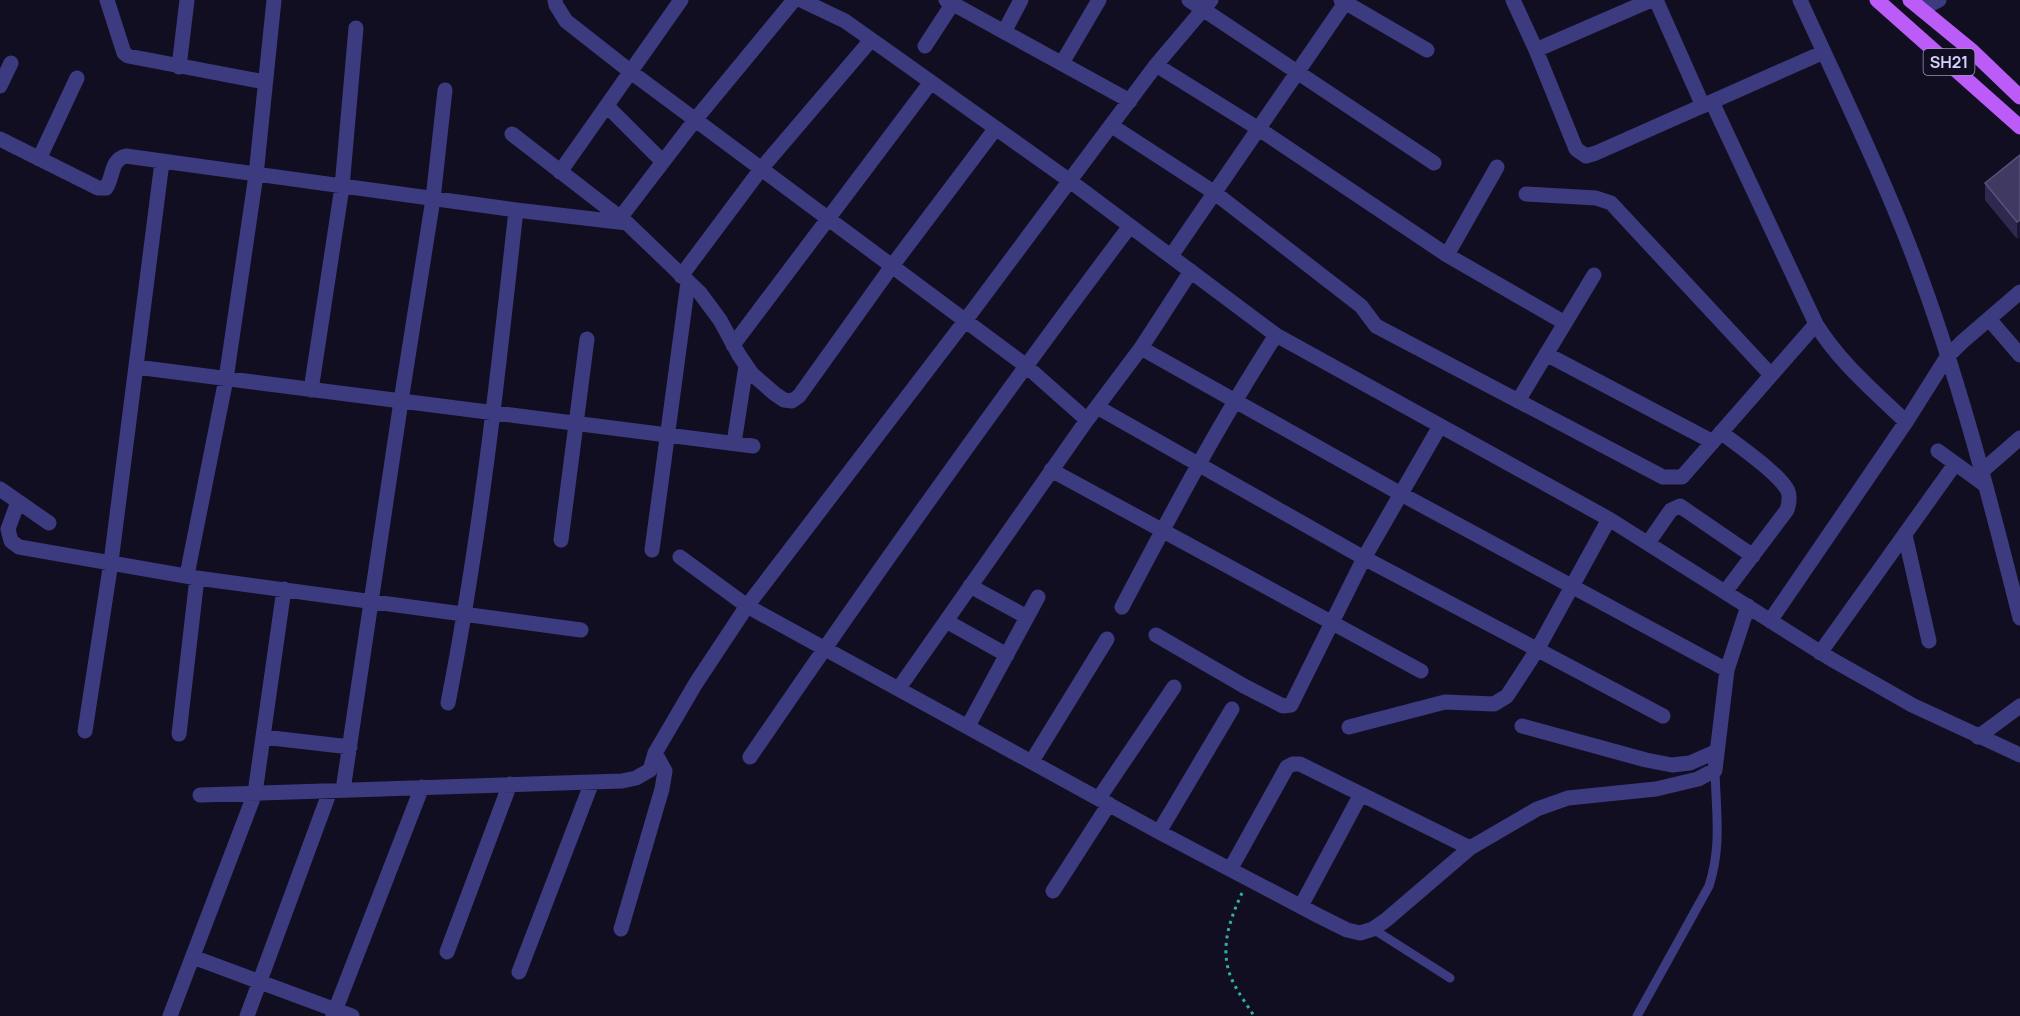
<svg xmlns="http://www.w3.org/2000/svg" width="2020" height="1016" viewBox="0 0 2020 1016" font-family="Manrope,sans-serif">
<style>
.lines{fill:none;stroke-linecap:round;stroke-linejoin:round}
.path{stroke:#33afa5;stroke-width:3;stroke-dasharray:3 4.5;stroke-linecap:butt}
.service{stroke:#3c3b7f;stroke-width:9}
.minor{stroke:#3c3b7f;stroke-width:15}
.primary{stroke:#bb5cf9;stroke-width:15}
.wall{fill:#2f284f}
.shaded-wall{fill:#1b1635}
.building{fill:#403a62;stroke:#58527a;stroke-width:1.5}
.labels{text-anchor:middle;stroke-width:5;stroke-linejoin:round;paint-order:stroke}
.shield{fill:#110e22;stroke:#9a96bb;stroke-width:1.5}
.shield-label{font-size:16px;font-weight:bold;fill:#d5d1fd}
</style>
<rect width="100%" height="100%" fill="#110e22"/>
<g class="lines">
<path class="path" d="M 1242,893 C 1230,919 1220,946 1230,975 C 1235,989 1246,1003 1254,1016"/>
<path class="service" d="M 1373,929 L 1450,978
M 1637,1016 L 1709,886 C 1722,846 1716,812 1715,770"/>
<path class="minor" d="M 107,0 L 124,53 L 128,56 L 265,82
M 555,0 L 556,5 L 566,21 L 631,72 L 1025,365 L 1087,420
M 801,0 L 845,21 L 886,50 L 1070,181 L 1276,335 L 1609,519 L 1831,659 L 1877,685 L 1912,705 L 2020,755
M 946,0 L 1130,101
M 1189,0 L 1434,163
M 1341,0 L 1427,50
M 1513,0 L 1536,50 L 1576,149 L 1586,156 L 1596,153 L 1824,52
M 1656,0 L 1703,106
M 1800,0 C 1838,84 1879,167 1912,253 C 1957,371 1989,495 2020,618
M 1921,9 L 1939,0
M 1004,32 L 1021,0
M 925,46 L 955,0
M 1536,50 L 1651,0
M 1062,63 L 1099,0
M 1156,65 L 1259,129 L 1447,255 L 1565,323
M 179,67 L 187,0
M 0,86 L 11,63
M 1712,102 L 1816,324 C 1839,362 1874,391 1906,422
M 607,106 L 663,162
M 1112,126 L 1215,193 L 1361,306 L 1376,326 L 1663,477 L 1682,477 L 1816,324
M 512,134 L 627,223 L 700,293 L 720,320 L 739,355 L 752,374 L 775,394 L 784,400 L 792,401 L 799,396 L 892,266 L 996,128
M 0,139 L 98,188 L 106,188 C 114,176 110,160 126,156 L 516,210 L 627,223
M 39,159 L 77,78
M 560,172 L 681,0
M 1526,194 L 1596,198 L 1611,203 L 1771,375
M 620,218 L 695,120 L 794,0
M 1447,255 L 1497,167
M 1171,256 L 1347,0
M 681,276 L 761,169 L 871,40
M 1989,319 L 2020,355
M 733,345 L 931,82
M 1141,348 L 1401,494 L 1727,670
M 1546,354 L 1713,442
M 136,367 L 753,446
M 311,390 L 342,187 L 356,28
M 1518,401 L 1594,275
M 1097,407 L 1364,558 L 1663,716
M 1721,432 C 1738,446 1779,473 1788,491 C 1790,497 1789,504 1787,510 L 1725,592
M 734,443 L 746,366
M 1938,451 L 1985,485
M 1051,470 L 1421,671
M 1981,472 L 2020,438
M 0,489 L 49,523
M 18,502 L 8,529 L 11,541 L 19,547 L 197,578 L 581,630
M 1905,535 L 1929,641
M 561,540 L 587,339
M 1648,543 L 1671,510 L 1680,506 L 1753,556
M 652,550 L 688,282
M 680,557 L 747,606 L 1159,832 L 1317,915 L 1347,930 L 1360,933 L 1373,929 L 1386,920 L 1470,848 L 1537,809 L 1568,798 L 1656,789 L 1698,779 L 1715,770 L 1727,670 L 1748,606
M 187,575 L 226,379 L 256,175 L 274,0
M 970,586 L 1027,617
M 1122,607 C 1171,514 1219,423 1276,335
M 946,621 L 1007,655
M 1770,621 L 1906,422 L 1947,357 L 1962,342 L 2020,292
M 1156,635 L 1244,686 L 1283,706 L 1291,705 L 1364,558 L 1440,426
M 1820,653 L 1955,464
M 899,688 L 1087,420 L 1141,348 L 1191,271
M 448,703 C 480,540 498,375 516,210
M 968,726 L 1038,597
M 1522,726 L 1646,760 L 1672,765 L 1690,763 L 1717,751
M 1349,727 L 1445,702 L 1494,704 L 1507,696 L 1537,650 L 1609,519
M 85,731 L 111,562 L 162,162
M 179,734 L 197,578
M 263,737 L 350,747
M 1978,737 L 2020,706
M 750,757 C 873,577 999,400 1130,226
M 1032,761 L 1107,639
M 343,790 L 401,401 L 433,199 L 445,90
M 200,795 L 622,781 L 636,778 L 650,770 L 655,753 L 696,683 L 747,606 L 965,321 L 1156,65 L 1211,0
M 1099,798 L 1174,687
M 1159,832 L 1232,709
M 1231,868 L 1287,767 L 1293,764 L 1300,764 L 1470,848
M 1053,891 L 1109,804
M 1301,906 L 1361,794
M 621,929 L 662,789 L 665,771 L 655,753
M 447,952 L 510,784
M 193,957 L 352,1016
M 519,972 L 592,782
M 170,1016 L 255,793 L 284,589
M 247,1016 L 330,791
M 333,1016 L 422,787"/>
<path class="primary" d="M 1877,0 L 2020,127
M 1910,0 L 1971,50 L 2020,97"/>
</g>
<path class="wall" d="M 2020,155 L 2020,237 L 2017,239 L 1985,200 L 1985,183 Z"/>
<path class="shaded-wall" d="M 2020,220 L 2020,237 L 2017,239 L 2017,222 Z"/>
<path class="building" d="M 2020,155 L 2020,220 L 2017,222 L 1985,183 Z"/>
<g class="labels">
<rect class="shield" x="1923.5" y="49" width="51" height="26" rx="4.5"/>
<g class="shield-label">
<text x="1949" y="68">SH21</text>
</g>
</g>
</svg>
